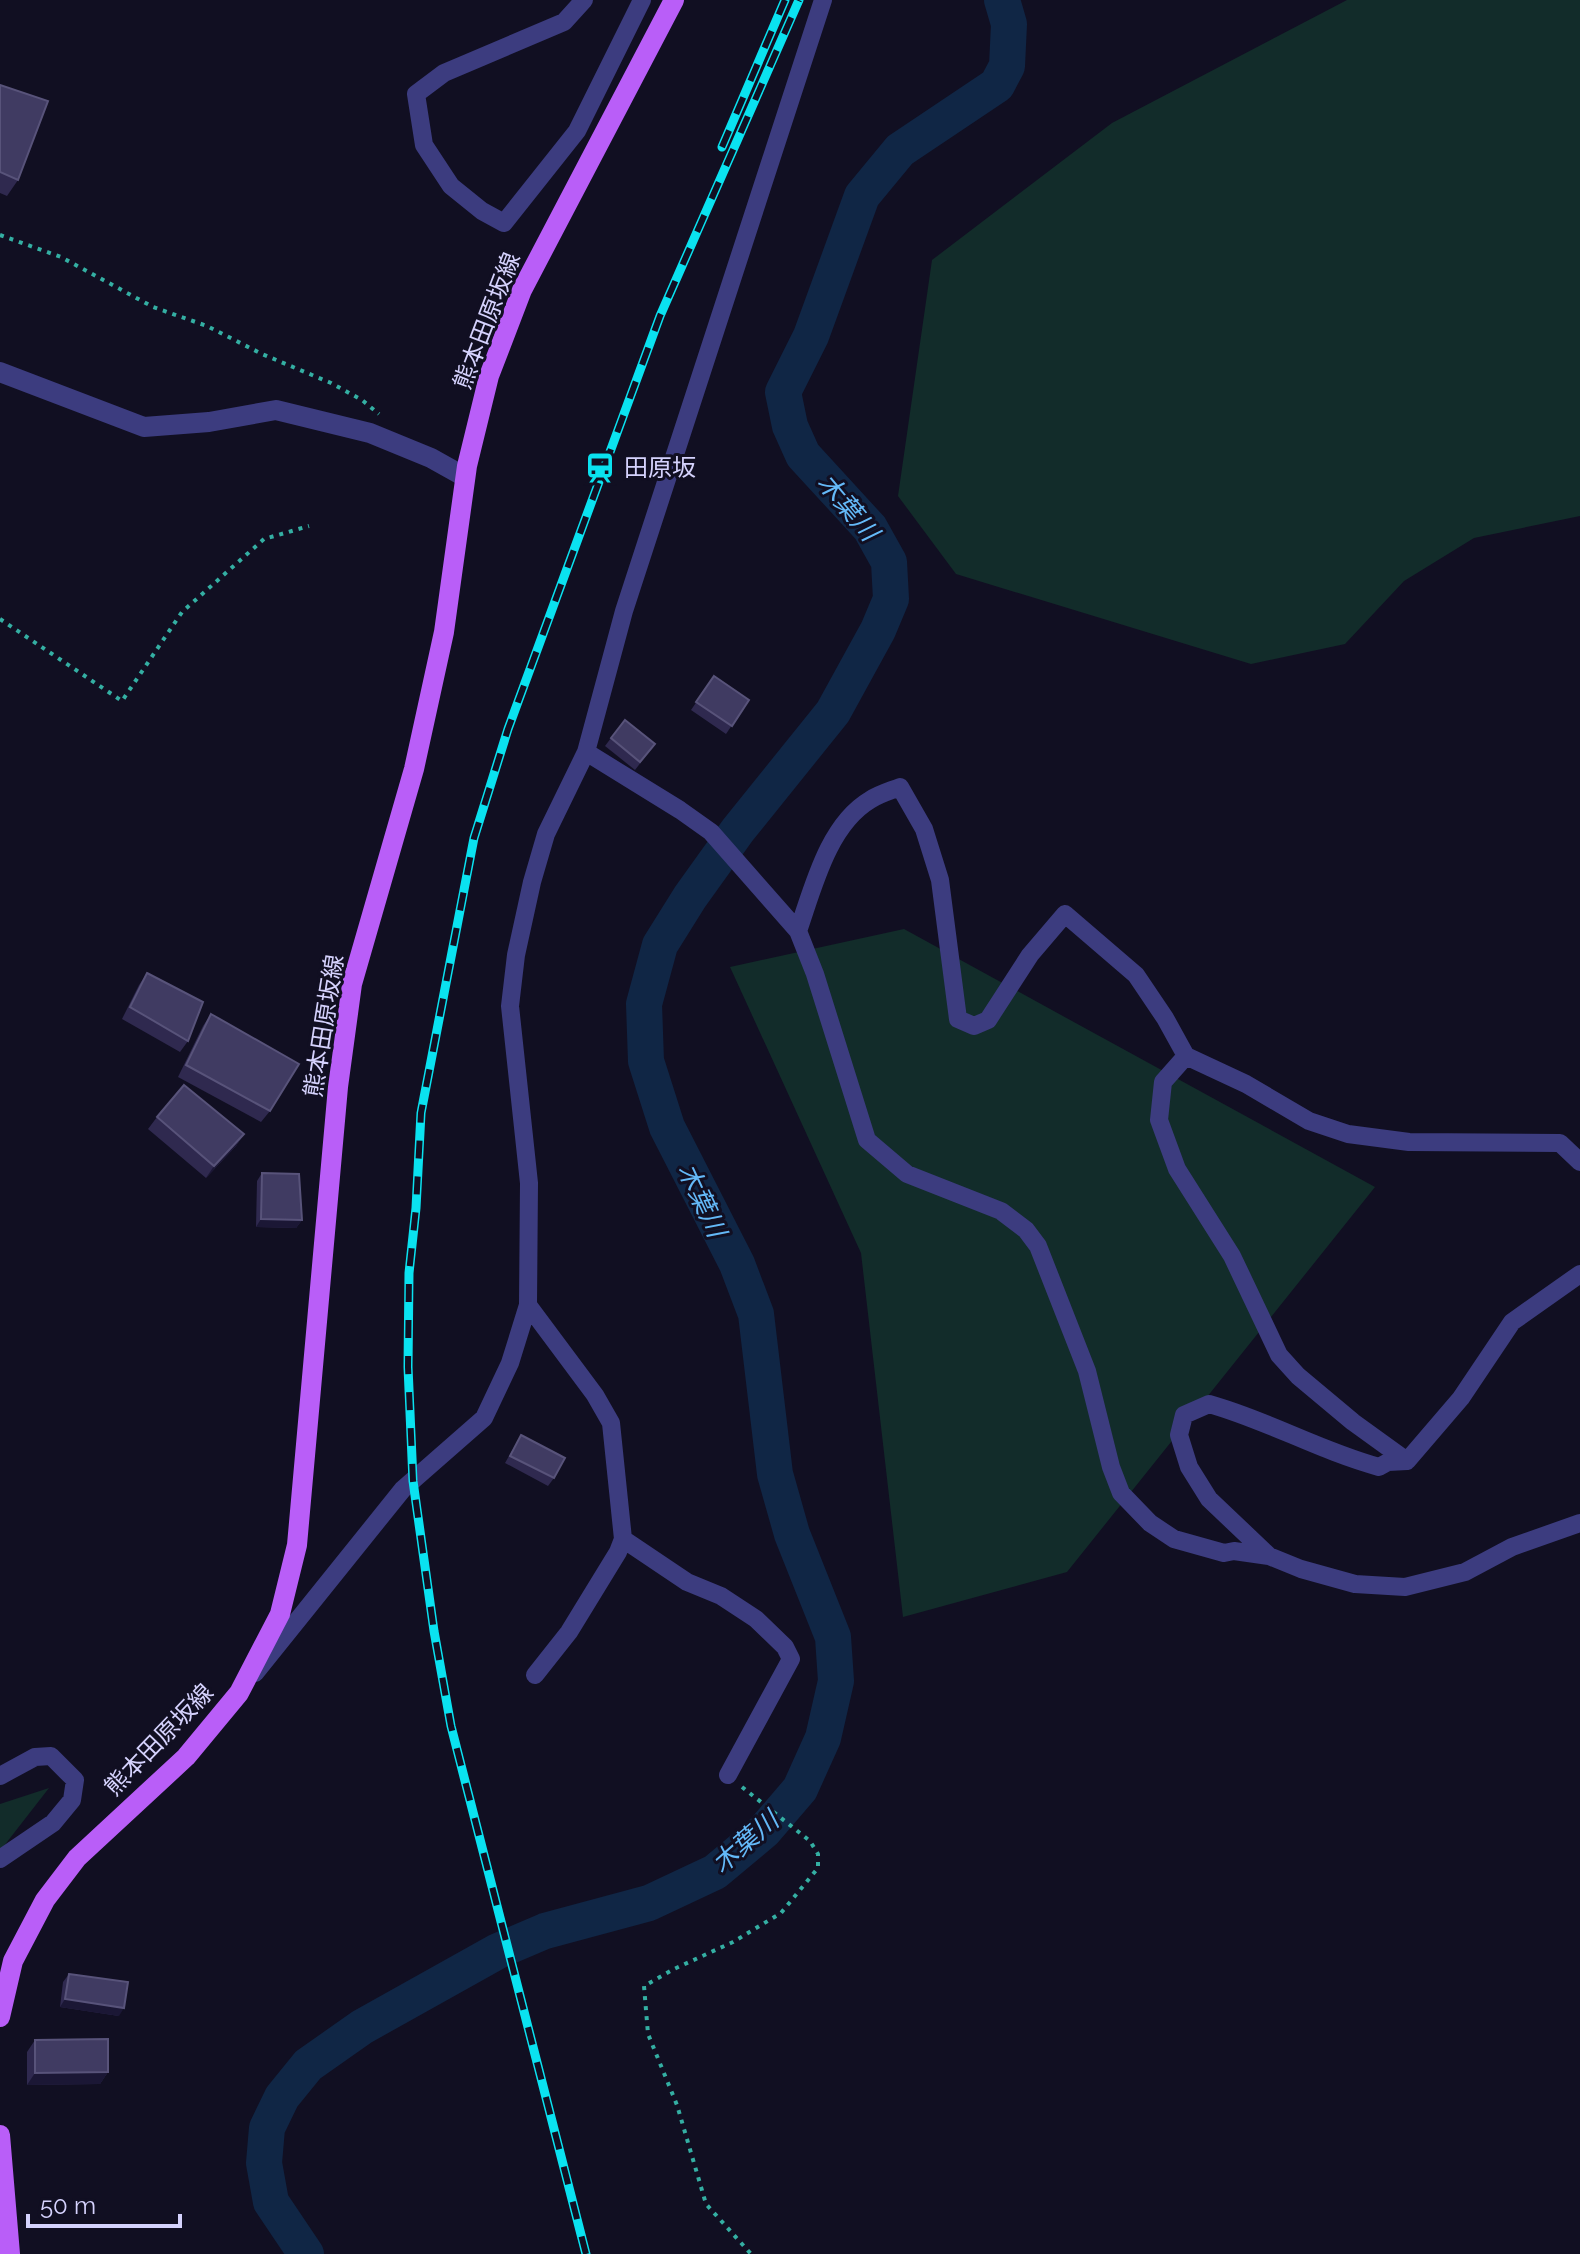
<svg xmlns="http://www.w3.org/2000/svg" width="1580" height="2254" viewBox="0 0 1580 2254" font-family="Raleway,'Noto Sans JP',sans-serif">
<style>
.green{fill:#122c2a}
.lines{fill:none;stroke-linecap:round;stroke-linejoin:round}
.river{stroke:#102645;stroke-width:36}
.path{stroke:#34afa3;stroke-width:4;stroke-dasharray:4 6;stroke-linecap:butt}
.minor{stroke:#3c3c7f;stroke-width:18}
.tertiary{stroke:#3c3c7f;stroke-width:20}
.primary{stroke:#b95ef8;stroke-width:20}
.rail-casing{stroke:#0ae2f0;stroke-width:9}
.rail{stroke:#110f22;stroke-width:6;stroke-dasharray:18;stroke-linecap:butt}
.wall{fill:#2f294f}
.shaded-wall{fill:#1b1735}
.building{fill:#403b62;stroke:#58537a;stroke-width:2}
.labels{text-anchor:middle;stroke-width:6;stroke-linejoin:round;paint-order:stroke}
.street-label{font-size:24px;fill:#d5d2fd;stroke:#110f22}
.poi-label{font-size:24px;fill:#d5d2fd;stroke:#110f22;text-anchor:start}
.water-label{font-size:26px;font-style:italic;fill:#64b9f8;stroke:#110f22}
</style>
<rect width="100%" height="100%" fill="#110f22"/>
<path class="green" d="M 1347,0 L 1580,0 L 1580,516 L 1474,538 L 1404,581 L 1345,644 L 1251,664 L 956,574 L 898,496 L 932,260 L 1112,123 Z
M 904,929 L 1375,1187 L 1067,1572 L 903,1617 L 861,1253 L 730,967 Z
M 49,1788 L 0,1851 L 0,1804 Z"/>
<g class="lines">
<path class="river" d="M 306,2254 L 271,2202 L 264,2163 L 267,2128 L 282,2097 L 308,2065 L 362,2027 L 498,1951 L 545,1931 L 649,1903 L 715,1872 L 764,1831 L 800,1789 L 823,1738 L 836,1681 L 833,1637 L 792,1534 L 775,1474 L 756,1314 L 737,1264 L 667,1127 L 646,1061 L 644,1004 L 660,945 L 690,897 L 738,830 L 833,712 L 878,630 L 891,599 L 889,562 L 870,528 L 803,455 L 790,426 L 783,392 L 811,336 L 862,196 L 900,150 L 997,85 L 1007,66 L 1009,24 L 1002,0"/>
<path class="path" d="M 0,235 L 61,257 L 153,307 L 207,326 L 262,354 L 331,383 L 362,400 L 379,414
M 0,619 L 122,701 L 182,612 L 264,539 L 309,526
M 742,1787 L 810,1841 L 818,1854 L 818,1868 L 781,1913 L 733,1942 L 674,1969 L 644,1986 L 648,2034 L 677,2105 L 706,2204 L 751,2254"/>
<path class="minor" d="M 584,0 L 564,22 L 444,73 L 416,94 L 424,145 L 451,186 L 482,211 L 504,223 L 577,131 L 642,0
M 586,752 L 680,810 L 711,832 L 798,931 L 815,974 L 867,1140 L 907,1174 L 1001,1211 L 1026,1230 L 1038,1246 L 1087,1371 L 1111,1467 L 1121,1493 L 1150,1523 L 1174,1539 L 1224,1553 L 1234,1551 L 1269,1556 L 1301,1569 L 1355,1584 L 1405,1587 L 1465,1572 L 1512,1547 L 1580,1523
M 798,931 C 813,888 828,825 870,800 C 879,794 890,791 900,787 L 924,829 L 940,880 L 958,1019 L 974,1026 L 988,1020 L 1030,955 L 1065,914 L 1136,975 L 1165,1018 L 1186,1056 L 1246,1084 L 1309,1121 L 1348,1134 L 1409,1142 L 1560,1143 L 1580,1162
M 1186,1056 L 1163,1082 L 1159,1120 L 1177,1169 L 1232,1256 L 1279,1355 L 1298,1376 L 1353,1422 L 1407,1461
M 528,1305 L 595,1395 L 611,1423 L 623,1539 L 618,1552 L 569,1632 L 535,1675
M 623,1539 L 687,1582 L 721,1596 L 756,1619 L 785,1647 L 791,1659 L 728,1775
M 1269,1556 L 1209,1499 L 1189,1467 L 1179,1435 L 1184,1415 L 1209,1404 C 1267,1420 1320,1451 1379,1467 L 1388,1462 L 1407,1461 L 1461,1398 L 1512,1322 L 1580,1274
M 255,1673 L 403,1489 L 484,1418 L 510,1363 L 528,1305 L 529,1183 L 510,1006 L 516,955 L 532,882 L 546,834 L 586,752 L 624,611 L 823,0
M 0,1776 L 35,1757 L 51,1756 L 75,1780 L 72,1800 L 53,1823 L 0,1859"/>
<path class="tertiary" d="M 0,372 L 144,427 L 209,422 L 276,410 L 370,433 L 431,458 L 465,477"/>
<path class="primary" d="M 0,2017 L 13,1961 L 45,1900 L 77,1858 L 186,1757 L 239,1693 L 280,1614 L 297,1545 L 338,1087 L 352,984 L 414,769 L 444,632 L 467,466 L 489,376 L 522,290 L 674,0
M 0,2135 L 10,2254"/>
<g class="rail-casing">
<path id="rail" d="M 722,147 L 785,0
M 586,2254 L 451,1726 L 434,1631 L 413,1481 L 408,1367 L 409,1273 L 416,1208 L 421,1113 L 474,838 L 508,729 L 660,316 L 799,0"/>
</g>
<use href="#rail" class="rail"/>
</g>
<path class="wall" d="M 0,85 L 18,180 L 7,196 L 0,193 Z
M 714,676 L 749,700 L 726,734 L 691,710 Z
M 611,738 L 655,744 L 635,770 L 605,746 Z
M 147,973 L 188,1041 L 180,1052 L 122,1019 L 139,985 Z
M 211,1014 L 270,1111 L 261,1122 L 178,1077 L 203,1026 Z
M 157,1117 L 244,1134 L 236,1146 L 206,1178 L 148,1129 Z
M 262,1173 L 302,1220 L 296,1228 L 256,1227 L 257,1181 Z
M 521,1435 L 554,1478 L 548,1486 L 505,1463 Z
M 69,1974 L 119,2016 L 60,2007 L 63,1982 Z
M 35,2040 L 108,2072 L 100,2084 L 27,2085 L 27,2052 Z"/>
<path class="shaded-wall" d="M 244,1134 L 236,1146 L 206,1178 L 214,1166 Z
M 261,1219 L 302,1220 L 296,1228 L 256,1227 Z
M 65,1999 L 124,2008 L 119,2016 L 60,2007 Z
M 108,2072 L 100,2084 L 27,2085 L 35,2073 Z"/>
<path class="building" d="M 0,85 L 48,101 L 18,180 L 0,172 Z
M 714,676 L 749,700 L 732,726 L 696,702 Z
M 625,720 L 655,744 L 640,762 L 611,738 Z
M 147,973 L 203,1002 L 188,1041 L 130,1007 Z
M 211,1014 L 299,1064 L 270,1111 L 186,1065 Z
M 184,1085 L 244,1134 L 214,1166 L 157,1117 Z
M 262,1173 L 299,1174 L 302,1220 L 261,1219 Z
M 521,1435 L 565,1458 L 554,1478 L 510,1456 Z
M 69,1974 L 128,1982 L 124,2008 L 65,1999 Z
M 108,2039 L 108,2072 L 35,2073 L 35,2040 Z"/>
<defs>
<g id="station-bare" transform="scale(2.4)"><path d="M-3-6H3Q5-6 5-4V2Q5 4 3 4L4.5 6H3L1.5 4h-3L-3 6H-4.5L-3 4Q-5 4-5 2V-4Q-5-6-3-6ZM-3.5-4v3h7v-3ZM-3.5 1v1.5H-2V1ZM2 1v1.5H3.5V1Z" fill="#0ae2f0" stroke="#110f22" stroke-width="2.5" paint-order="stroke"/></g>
</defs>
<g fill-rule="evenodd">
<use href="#station-bare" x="600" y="468"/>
</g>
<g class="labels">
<g class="street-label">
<text transform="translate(487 321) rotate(-69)" y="8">熊本田原坂線</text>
<text transform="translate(324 1026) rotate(-81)" y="8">熊本田原坂線</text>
<text transform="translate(159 1740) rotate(-46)" y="8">熊本田原坂線</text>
</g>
<g class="poi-label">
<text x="624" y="476">田原坂</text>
</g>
<g class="water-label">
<text transform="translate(848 507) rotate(50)" y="9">木葉川</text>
<text transform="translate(702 1200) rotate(65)" y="9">木葉川</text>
<text transform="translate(745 1842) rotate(-41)" y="9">木葉川</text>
</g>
</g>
<path d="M28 2214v12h152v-12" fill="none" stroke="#d5d2fd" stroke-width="4"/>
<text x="40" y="2214" font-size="24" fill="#d5d2fd" stroke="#110f22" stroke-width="6" paint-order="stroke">50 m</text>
</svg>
